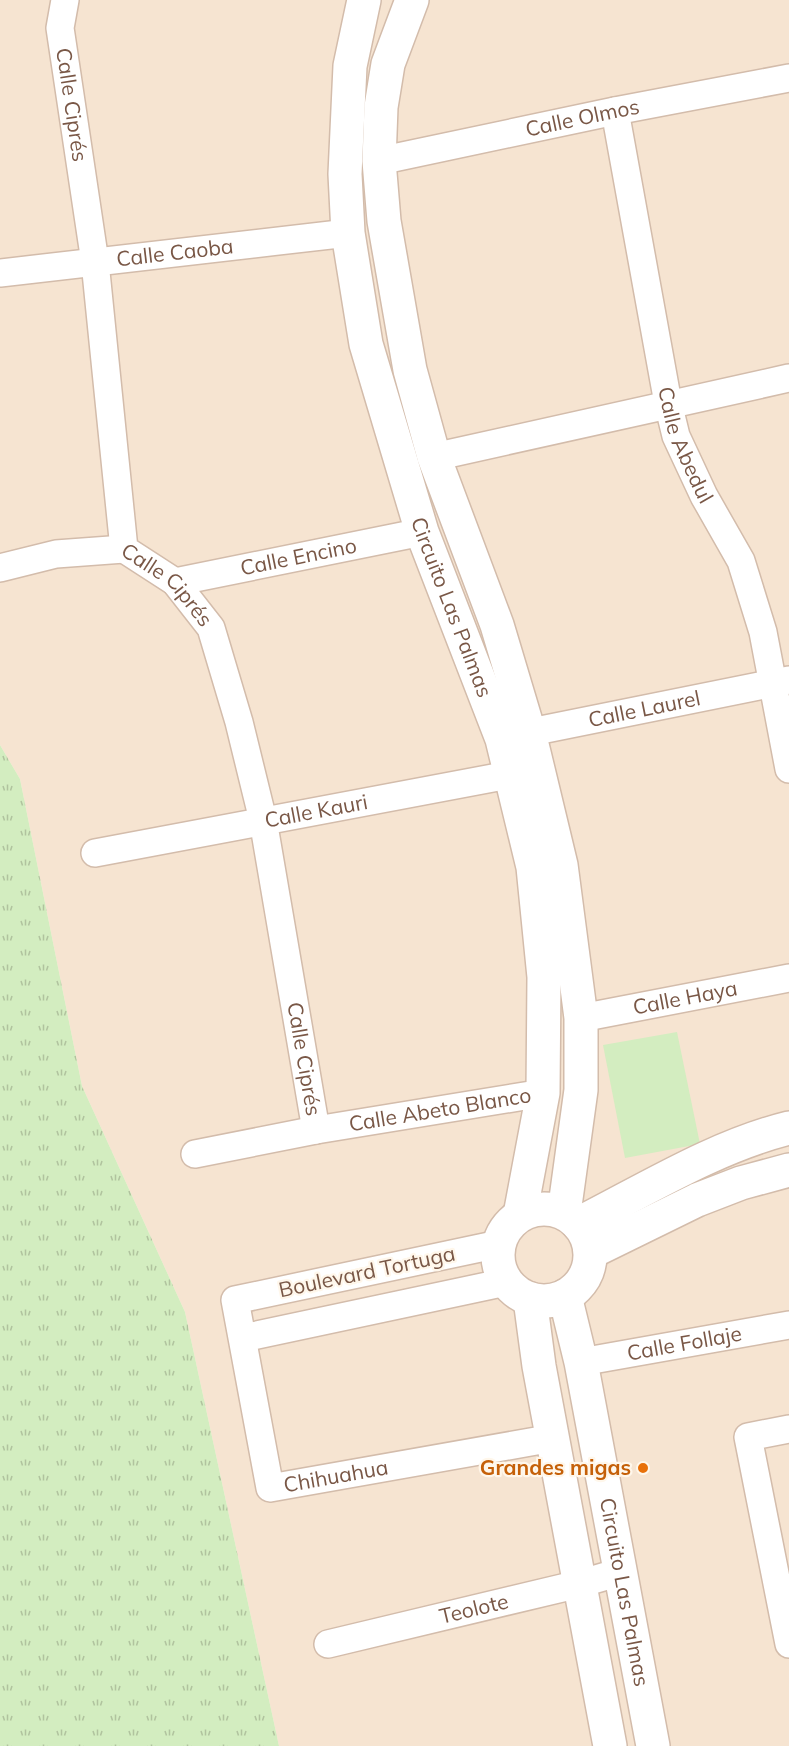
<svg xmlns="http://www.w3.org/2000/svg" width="789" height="1746" viewBox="0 0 789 1746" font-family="Mulish,sans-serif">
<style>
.residential{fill:#f6e4d1}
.grass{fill:url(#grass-tufts)}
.pitch{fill:#d3edc0}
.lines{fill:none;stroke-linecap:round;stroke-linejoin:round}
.minor-casing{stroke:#d3bcab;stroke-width:30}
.tertiary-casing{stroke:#d3bcab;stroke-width:36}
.minor{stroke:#fff;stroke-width:27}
.tertiary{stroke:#fff;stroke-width:33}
.food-dot{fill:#e8710a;stroke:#fff7eb;stroke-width:2}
.labels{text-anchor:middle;stroke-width:4.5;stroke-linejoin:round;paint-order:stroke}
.street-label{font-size:21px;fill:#795746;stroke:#fff7eb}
.food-label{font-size:21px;font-weight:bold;fill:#c56008;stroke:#fff7eb;text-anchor:end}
</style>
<defs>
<pattern id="grass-tufts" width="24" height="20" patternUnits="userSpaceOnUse" patternTransform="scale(1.5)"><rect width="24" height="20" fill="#d3edc0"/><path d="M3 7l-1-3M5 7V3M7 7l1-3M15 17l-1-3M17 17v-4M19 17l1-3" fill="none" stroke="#b0c39e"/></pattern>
</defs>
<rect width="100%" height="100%" fill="#fef3e3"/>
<path class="residential" d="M 0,0 L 789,0 L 789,1746 L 279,1746 L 185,1312 L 82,1086 L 20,779 L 0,745 Z"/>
<path class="grass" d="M 0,745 L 20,779 L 82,1086 L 185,1312 L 279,1746 L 0,1746 Z"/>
<path class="pitch" d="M 677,1032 L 700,1144 L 625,1158 L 603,1045 Z"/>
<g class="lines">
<g class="minor-casing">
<g id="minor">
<path id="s1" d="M 65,0 L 60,28 L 95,262 L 124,549 L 175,582 L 211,628 L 239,722 L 263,820 L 316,1130"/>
<path id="s2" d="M 615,111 L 668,403 L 676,436 L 704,496 L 741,561 L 763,632 L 789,769"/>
<path id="s3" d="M 379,161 L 615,111 L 789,78"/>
<path id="s4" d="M 0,273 L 348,233"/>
<path d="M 434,457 L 789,378"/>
<path d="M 0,568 L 56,554 L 124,549"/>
<path id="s5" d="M 175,582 L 422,532"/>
<path id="s6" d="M 511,736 L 789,680"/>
<path id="s7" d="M 95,853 L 530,771"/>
<path id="s8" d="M 581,1018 L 789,978"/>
<path id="s9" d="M 195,1154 L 316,1130 L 543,1093"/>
<path id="s10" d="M 499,1244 L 235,1300 L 270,1488 L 553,1438"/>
<path d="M 243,1338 L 506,1282"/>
<path id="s11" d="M 581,1362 L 789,1325"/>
<path d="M 789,1429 L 748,1437 L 789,1644"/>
<path id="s12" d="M 328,1644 L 579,1584 L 620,1572"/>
</g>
</g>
<g class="tertiary-casing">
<g id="tertiary">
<path id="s13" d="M 364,0 L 350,66 L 345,174 L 348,233 L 366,344 L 422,532 L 502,739 L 533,867 L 544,977 L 543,1093 L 520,1215"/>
<path d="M 412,0 L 388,64 L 381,107 L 379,161 L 384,221 L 410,370 L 434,457 L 497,625 L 529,732 L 561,865 L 581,1018 L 581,1090 L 564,1213"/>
<circle cx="544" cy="1255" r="46"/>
<path d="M 578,1224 C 645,1190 716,1146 789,1128"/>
<path d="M 591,1252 L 697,1200 L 741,1183 L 789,1170"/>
<path id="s14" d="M 565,1296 L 581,1362 L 653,1746"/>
<path d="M 530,1299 L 539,1366 L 610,1746"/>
</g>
</g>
<use href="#minor" class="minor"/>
<use href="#tertiary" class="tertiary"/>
</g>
<circle class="food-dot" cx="643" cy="1468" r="6"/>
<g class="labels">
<g class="street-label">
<text dy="7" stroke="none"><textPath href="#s1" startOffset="106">Calle Ciprés</textPath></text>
<text dy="7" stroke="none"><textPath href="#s3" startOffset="208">Calle Olmos</textPath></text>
<text dy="7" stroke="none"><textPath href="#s4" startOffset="176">Calle Caoba</textPath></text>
<text dy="7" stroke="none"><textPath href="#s2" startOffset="342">Calle Abedul</textPath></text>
<text dy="7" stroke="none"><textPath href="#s5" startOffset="126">Calle Encino</textPath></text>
<text dy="7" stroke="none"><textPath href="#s1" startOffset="610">Calle Ciprés</textPath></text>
<text dy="7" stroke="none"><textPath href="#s13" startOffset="624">Circuito Las Palmas</textPath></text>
<text dy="7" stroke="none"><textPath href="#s6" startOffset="136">Calle Laurel</textPath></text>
<text dy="7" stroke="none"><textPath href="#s7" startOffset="225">Calle Kauri</textPath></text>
<text dy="7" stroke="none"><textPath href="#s8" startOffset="106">Calle Haya</textPath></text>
<text dy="7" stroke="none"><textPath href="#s1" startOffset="1114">Calle Ciprés</textPath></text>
<text dy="7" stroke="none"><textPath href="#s9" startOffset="249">Calle Abeto Blanco</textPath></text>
<text transform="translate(367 1272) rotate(-12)" y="7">Boulevard Tortuga</text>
<text dy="7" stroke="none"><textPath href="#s11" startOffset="105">Calle Follaje</textPath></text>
<text dy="7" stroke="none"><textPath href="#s10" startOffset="528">Chihuahua</textPath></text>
<text dy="7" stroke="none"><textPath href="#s14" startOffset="302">Circuito Las Palmas</textPath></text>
<text dy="7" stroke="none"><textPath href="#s12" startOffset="150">Teolote</textPath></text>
</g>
<g class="food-label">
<text x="631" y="1475">Grandes migas</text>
</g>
</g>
</svg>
